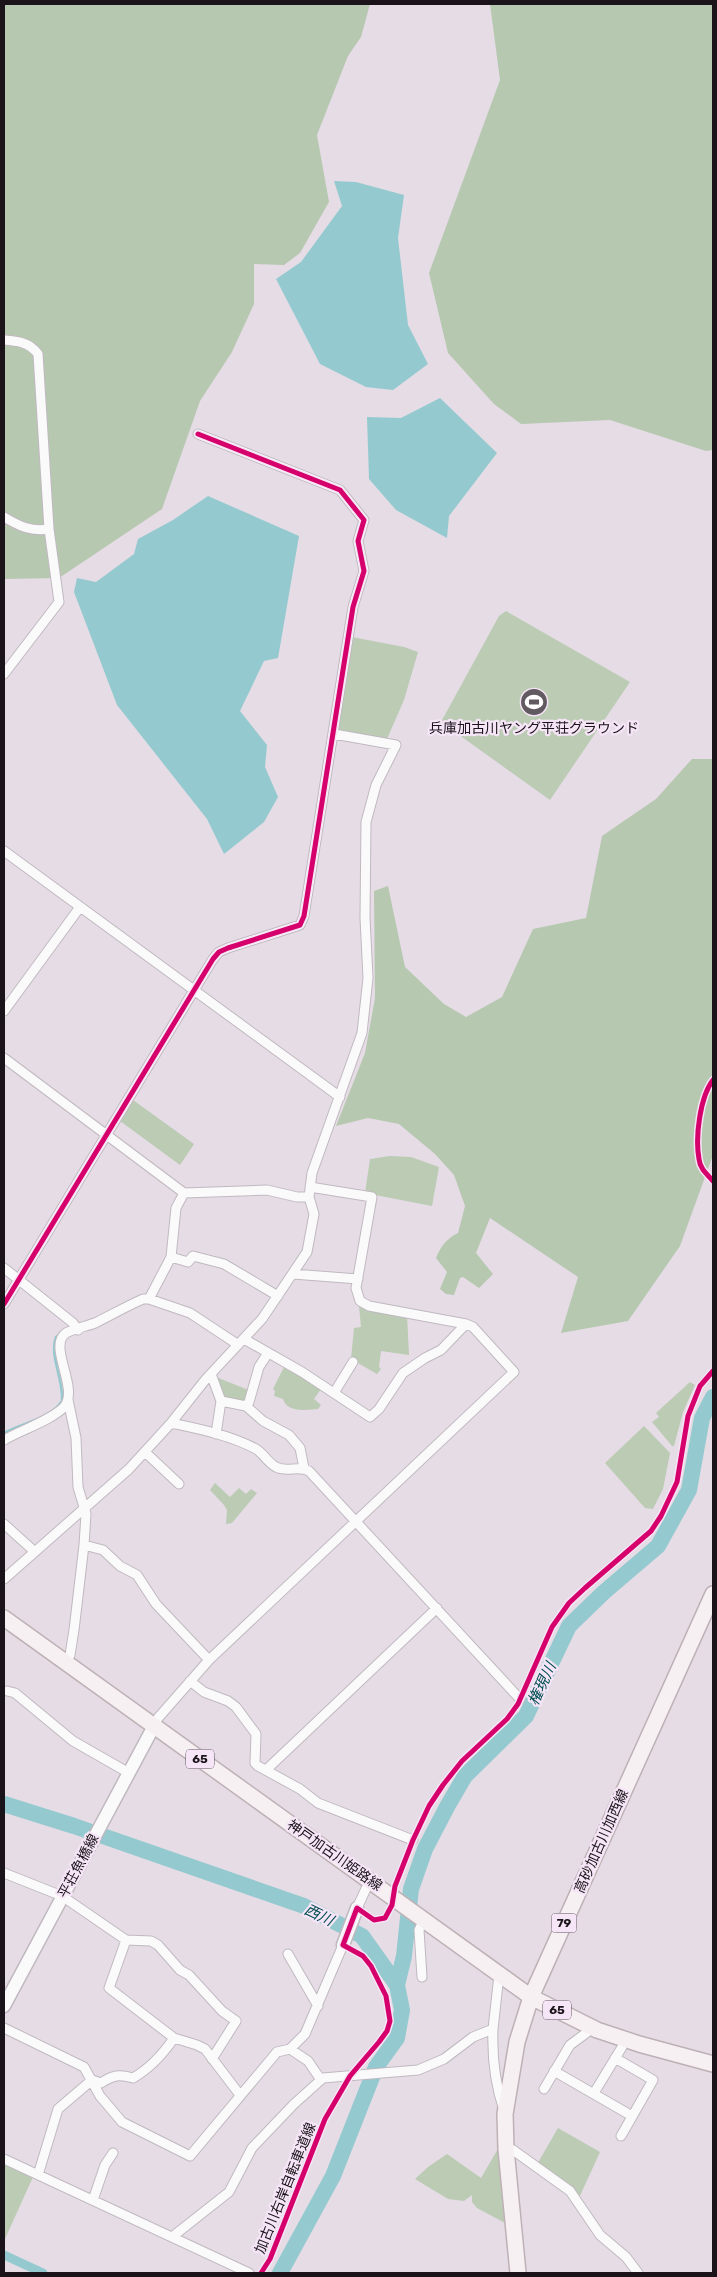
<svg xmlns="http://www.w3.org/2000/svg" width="717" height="2277" viewBox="0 0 717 2277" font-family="Rubik,'Noto Sans JP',sans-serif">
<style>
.green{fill:#bbcbb4}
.forest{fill:#b7c8b1}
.water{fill:#94cacf}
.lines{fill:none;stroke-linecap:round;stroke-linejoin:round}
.stream{stroke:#94cacf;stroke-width:2.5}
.canal{stroke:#94cacf;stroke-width:9}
.river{stroke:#94cacf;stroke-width:16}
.minor-casing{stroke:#c0b9c0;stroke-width:11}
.secondary-casing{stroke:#c0b9c0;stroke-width:15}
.primary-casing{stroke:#beb1b6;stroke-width:18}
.minor{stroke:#fbfafb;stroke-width:9}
.secondary{stroke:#fbfafb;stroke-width:12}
.primary{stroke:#f6f0f2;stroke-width:15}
.cycleway-casing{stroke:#f6e5f6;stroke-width:8}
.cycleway{stroke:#d6006c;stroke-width:5}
.labels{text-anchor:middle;stroke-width:4.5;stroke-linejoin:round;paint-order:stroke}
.shield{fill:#f6e5f6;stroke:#5c535c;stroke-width:1}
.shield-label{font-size:12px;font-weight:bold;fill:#1a141a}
.poi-label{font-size:14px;fill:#1a141a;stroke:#f6e5f6}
.street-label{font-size:14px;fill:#1a141a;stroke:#f6e5f6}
.water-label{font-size:15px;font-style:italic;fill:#004f52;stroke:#f6e5f6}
</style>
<rect width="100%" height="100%" fill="#e5dce5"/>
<path class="green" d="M 506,611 L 630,682 L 550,800 L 441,722 L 499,616 Z
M 352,637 L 404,647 L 418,652 L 404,700 L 387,739 L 338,731 Z
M 133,1100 L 194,1144 L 180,1165 L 120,1121 Z
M 390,1156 L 411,1157 L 439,1167 L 432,1206 L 365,1193 L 370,1159 Z
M 359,1306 L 407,1315 L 409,1355 L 381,1351 L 379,1367 L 381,1369 L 377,1374 L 351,1359 L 354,1328 L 361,1327 Z
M 285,1365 L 321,1389 L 314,1399 L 321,1405 L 318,1409 C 306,1410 287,1413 283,1399 L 274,1396 L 275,1391 L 273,1389 Z
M 216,1377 L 251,1391 L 247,1402 L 222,1399 Z
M 690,1382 L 695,1385 L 683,1412 L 674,1446 L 672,1446 L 652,1422 L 659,1417 L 656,1413 Z
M 644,1426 L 670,1453 L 663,1489 L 653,1509 L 645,1508 L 605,1463 Z
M 215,1483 L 230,1497 L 239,1488 L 246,1494 L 251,1489 L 257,1493 L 232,1523 L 226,1524 L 227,1510 L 224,1505 L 210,1490 Z
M 558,2128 L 600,2152 L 579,2198 L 536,2166 Z
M 499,2147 L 507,2224 L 477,2208 L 472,2202 L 472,2195 L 464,2201 L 448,2199 L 415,2179 L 428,2167 L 447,2154 L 481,2178 Z
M 4,2163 L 33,2177 L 4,2241 Z"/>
<path class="forest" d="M 4,4 L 370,4 L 361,37 L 348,56 L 317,135 L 329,202 L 300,253 L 284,265 L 254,264 L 254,304 L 232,352 L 200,401 L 162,509 L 59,578 L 4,579 Z
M 490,4 L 713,4 L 713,450 L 706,451 L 610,420 L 521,424 L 494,404 L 448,353 L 429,273 L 500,80 Z
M 692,759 L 713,759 L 713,1155 L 680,1246 L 628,1321 L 561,1333 L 578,1277 L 490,1218 L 476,1253 L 493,1274 L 479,1288 L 463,1277 L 460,1278 L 454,1295 L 446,1294 L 440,1289 L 447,1272 L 436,1258 C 441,1246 446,1239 458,1233 L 465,1206 L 454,1175 L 435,1154 L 399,1124 L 368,1118 L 336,1126 L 365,1053 L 375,998 L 374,891 L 388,886 L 405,967 L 444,1004 L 466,1017 L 502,997 L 533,929 L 586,918 L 602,836 L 656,799 Z"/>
<path class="water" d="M 334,181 L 356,182 L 404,195 L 398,238 L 408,325 L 428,364 L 393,390 L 366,387 L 320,364 L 276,279 L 301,262 L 342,206 Z
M 440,398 L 497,453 L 449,516 L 447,538 L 396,510 L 369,479 L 367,417 L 401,418 Z
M 208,496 L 299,536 L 278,658 L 264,661 L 240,711 L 267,745 L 265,767 L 278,797 L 264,822 L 224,854 L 207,819 L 117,705 L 74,592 L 77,578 L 96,582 L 134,554 L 138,539 L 173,520 Z"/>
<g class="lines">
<path class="stream" d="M 4,1433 C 21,1423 51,1419 62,1401 C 64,1380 49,1357 56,1337 L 62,1333"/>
<path class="canal" d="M 4,2255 L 43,2273"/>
<path class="river" d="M 4,1804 L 74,1826 L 304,1906 L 362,1936 L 397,1985 L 402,2010 L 397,2038 L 376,2067 L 333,2176 L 280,2273
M 397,1985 L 404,1956 L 411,1889 L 425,1849 L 448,1805 L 465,1776 L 526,1716 L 569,1626 L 603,1593 L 658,1546 L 689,1490 L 702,1418 L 713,1397"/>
<g class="minor-casing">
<path id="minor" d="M 4,340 C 17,341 29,342 38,354 L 49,529 L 59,602 L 4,674
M 4,517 C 19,526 31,532 49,529
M 4,851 L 340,1097
M 4,1011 L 80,907
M 4,1058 L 184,1193
M 171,1257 L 188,1262 L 193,1256 L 224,1264 L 278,1296
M 4,1268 L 73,1323 L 78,1330
M 293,1274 L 358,1279
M 149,1299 L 190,1313 L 237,1344
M 4,1304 L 213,959 L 219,952 L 228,948 L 300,925 L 304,916 L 353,607 L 364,571 L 358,541 L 364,520 L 340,490 L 198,434
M 244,1339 L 302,1372 L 370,1417 L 379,1409 L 403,1373 L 425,1358 L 441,1350 L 466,1324
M 211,1374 L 221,1401 L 216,1434
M 334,1393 L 353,1362
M 221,1401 L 246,1406 L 263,1421 L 289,1435 L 300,1448 L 304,1468
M 246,1406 L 249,1402 L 259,1367 L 268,1353
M 171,1423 C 199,1429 230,1435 256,1449 C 263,1453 268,1463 276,1467 C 287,1473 298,1465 309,1471 L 520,1699
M 4,1440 C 21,1430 52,1420 64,1407 C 80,1389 47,1346 66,1333 C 73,1329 87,1326 95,1323 C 111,1315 127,1306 143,1299 L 149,1299 L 171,1257 L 176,1208 L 184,1193 L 267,1190 L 297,1197 L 309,1197
M 145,1452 L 179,1484
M 4,1524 L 35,1552
M 84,1545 L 103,1550 L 120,1566 L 137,1575 L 156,1604 L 209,1660
M 4,1579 L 129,1469 L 171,1423 L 206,1379 L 262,1319 L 307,1252 L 314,1214 L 309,1197 L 312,1173 L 362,1033 L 368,978 L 365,918 L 366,822 L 376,785 L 396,745 L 334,734
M 66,1662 L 70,1655 L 74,1630 L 84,1545 L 86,1514 L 78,1487 L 76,1438 L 68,1400
M 190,1681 L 204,1692 L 228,1701 L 236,1707 L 256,1734 L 255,1763 L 258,1766 L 300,1789 L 318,1803 L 413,1840
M 7,1691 L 15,1693 L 73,1741 L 129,1773
M 154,1726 L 158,1718 L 209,1660 L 514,1372 L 473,1327 L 466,1324 L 369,1306 L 360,1301 L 356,1288 L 372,1197 L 310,1187
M 266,1770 L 437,1608
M 4,1873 L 62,1896 L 126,1940 L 151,1941 L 158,1945 L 180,1970 L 189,1975 L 222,2011 L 236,2021 L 212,2059
M 357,1908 L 370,1880
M 126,1940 L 109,1988 L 174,2038 L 197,2045 L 205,2049 L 240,2095
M 288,1954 L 318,2006
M 422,1977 L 419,1930 L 424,1919
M 4,2028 L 84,2067 L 100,2096 L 122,2122 L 190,2156 L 277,2052 L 290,2049 L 305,2034 L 343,1945
M 493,2029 C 492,2056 495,2084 504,2110
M 290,2049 L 308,2061 L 319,2077 L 323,2078
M 615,2058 L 653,2080 L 621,2136
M 554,2071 L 632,2116
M 544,2089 L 570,2045 L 593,2028
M 594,2093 L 622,2047
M 506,2149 L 513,2150 L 570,2191 L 600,2235 L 626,2257 L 638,2273
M 4,2159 L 249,2273
M 38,2175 L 58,2109 L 92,2080 L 101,2083 C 113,2075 119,2074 133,2078 C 149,2069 163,2054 174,2038
M 93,2200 L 105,2165 L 113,2153
M 172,2237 L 229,2192 L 252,2148 L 294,2104 L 323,2078 L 418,2070 L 444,2059 L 473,2037 L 493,2029 L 499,1975"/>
</g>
<g class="secondary-casing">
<path id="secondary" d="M 343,1945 L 357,1908
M 4,2006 L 154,1726"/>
</g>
<g class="primary-casing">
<path id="primary" d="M 4,1618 L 531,1997 L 597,2030 L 639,2044 L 713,2064
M 518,2273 L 506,2149 L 505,2114 L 517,2042 L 531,1997 L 713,1594"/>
</g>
<use href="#minor" class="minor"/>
<use href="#secondary" class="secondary"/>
<use href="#primary" class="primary"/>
<g class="cycleway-casing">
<path id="cycleway" d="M 713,1080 C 700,1097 695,1137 699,1159 C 700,1169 707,1174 713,1181
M 4,1304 L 213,959 L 219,952 L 228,948 L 300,925 L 304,916 L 353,607 L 364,571 L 358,541 L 364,520 L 340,490 L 198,434
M 261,2273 L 270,2259 L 325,2119 L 350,2076 L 379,2042 L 387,2031 L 390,2021 L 386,1996 L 371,1966 L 363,1956 L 343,1945 L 357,1908 L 374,1920 L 385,1918 L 392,1905 L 395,1886 L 413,1840 L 429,1806 L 443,1785 L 462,1761 L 507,1719 L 518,1704 L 552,1627 L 569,1603 L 585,1588 L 651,1531 L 661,1516 L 677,1482 L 688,1416 L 700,1386 L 713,1371"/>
</g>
<use href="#cycleway" class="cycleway"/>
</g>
<defs>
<g id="stadium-disc" transform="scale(1.4375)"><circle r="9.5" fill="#615a61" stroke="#f6e5f6"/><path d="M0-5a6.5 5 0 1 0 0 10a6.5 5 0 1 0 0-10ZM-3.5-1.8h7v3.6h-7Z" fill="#fff"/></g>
</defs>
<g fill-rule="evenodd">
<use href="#stadium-disc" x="534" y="702"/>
</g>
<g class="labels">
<g class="shield">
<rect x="186" y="1749.5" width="28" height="19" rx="4"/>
<rect x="551.5" y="1913.5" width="25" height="19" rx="4"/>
<rect x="543" y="2000.5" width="28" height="19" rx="4"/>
</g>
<g class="shield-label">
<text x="200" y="1763">65</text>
<text x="564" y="1927">79</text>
<text x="557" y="2014">65</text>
</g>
<g class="poi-label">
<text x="534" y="733">兵庫加古川ヤング平荘グラウンド</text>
</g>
<g class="street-label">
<text transform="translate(601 1841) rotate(-66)" y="5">高砂加古川加西線</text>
<text transform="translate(335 1855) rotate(35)" y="5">神戸加古川姫路線</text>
<text transform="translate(78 1866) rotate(-62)" y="5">平荘魚橋線</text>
<text transform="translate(285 2188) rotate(-68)" y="5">加古川右岸自転車道線</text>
</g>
<g class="water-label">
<text transform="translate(542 1684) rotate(-65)" y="5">権現川</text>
<text transform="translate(319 1915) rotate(26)" y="5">西川</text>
</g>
</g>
<rect width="717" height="2277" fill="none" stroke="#1a141a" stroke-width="10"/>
</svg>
